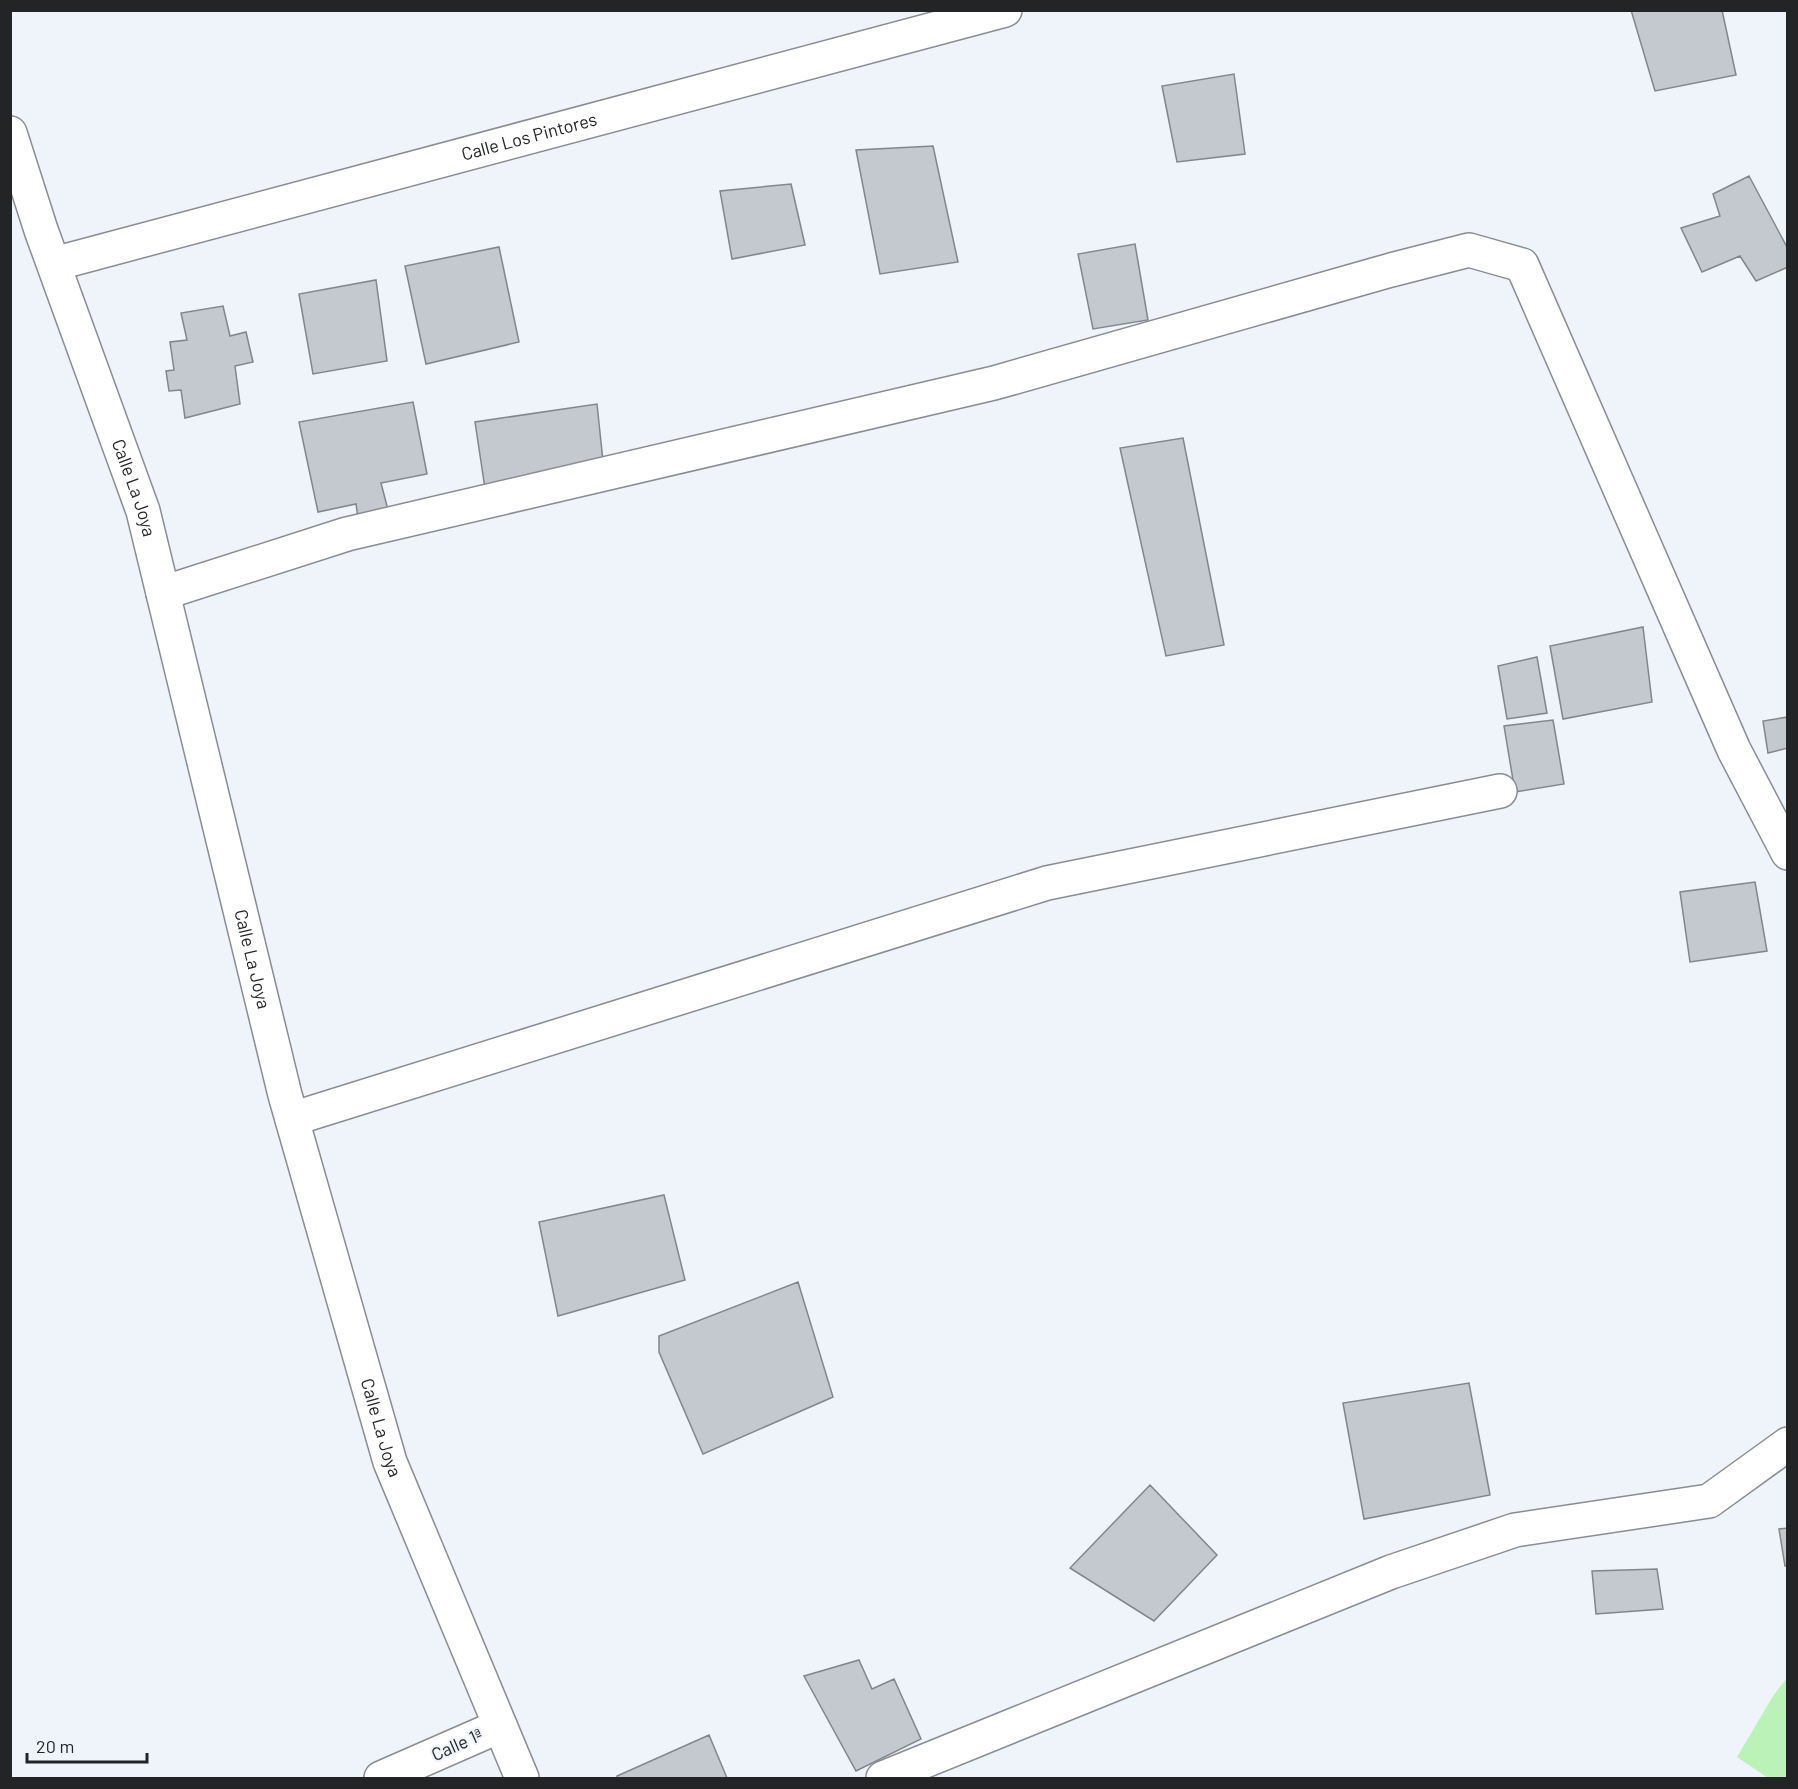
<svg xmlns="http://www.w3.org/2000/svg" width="1798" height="1789" viewBox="0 0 1798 1789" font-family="Barlow,sans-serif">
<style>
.green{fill:#bbf2b8}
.building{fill:#c4c9cf;stroke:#82868b;stroke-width:1.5}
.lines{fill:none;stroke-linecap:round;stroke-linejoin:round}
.street-casing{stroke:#898d92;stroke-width:36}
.street{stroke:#fff;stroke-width:33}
.labels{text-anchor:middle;stroke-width:4.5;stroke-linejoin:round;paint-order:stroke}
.street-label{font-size:18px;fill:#222426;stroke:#eff4fa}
</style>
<rect width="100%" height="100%" fill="#eff4fa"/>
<path class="green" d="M 1787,1678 L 1787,1778 L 1768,1778 L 1737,1757 L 1773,1696 Z"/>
<path class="building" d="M 1631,10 L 1722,10 L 1736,75 L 1655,91 Z
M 1234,74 L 1245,154 L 1177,162 L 1162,86 Z
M 933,146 L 958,262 L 880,274 L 856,150 Z
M 1749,176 L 1788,249 L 1788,267 L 1756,281 L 1740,256 L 1702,272 L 1681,228 L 1720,216 L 1713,194 Z
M 791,184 L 805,245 L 732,259 L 720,191 Z
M 1135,244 L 1148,320 L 1093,329 L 1078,254 Z
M 499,247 L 519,342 L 426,364 L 405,266 Z
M 376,280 L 387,361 L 313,374 L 299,294 Z
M 223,306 L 230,336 L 246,332 L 253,362 L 235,366 L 240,404 L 185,418 L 181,390 L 169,391 L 166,371 L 174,370 L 170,342 L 187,340 L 181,313 Z
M 413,402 L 427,474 L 381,483 L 388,510 L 358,518 L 356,504 L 318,512 L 299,422 Z
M 597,404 L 604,471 L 486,495 L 475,422 Z
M 1183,438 L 1224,645 L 1166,656 L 1120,448 Z
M 1643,627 L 1652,702 L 1563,719 L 1550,646 Z
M 1537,657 L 1547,713 L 1507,719 L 1498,666 Z
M 1788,717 L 1788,748 L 1768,753 L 1763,721 Z
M 1553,720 L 1564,784 L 1515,792 L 1504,726 Z
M 1755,882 L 1767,951 L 1690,962 L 1680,892 Z
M 664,1195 L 685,1280 L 558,1316 L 539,1222 Z
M 798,1282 L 833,1397 L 703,1454 L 659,1352 L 659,1336 Z
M 1469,1383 L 1490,1495 L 1364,1519 L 1343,1403 Z
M 1150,1485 L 1217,1555 L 1154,1621 L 1070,1568 Z
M 1788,1528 L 1788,1565 L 1785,1566 L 1779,1529 Z
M 1657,1569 L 1663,1609 L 1596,1614 L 1592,1571 Z
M 859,1660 L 872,1689 L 894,1679 L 921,1739 L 856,1771 L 804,1676 Z
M 709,1735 L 727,1778 L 617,1778 L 617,1776 Z"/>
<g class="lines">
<g class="street-casing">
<g id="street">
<path id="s1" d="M 10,133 L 41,230 L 143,511 L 285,1095 L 390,1462 L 522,1778"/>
<path id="s2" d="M 54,264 L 1005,10"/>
<path d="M 163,593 L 347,534 L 994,383 L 1391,270 L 1469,250 L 1522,265 L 1734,750 L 1788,853"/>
<path d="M 292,1119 L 1047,883 L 1500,791"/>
<path d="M 381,1778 L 500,1726"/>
<path d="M 883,1778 L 1391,1572 L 1515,1530 L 1709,1501 L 1788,1444"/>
</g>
</g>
<use href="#street" class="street"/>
</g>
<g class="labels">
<g class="street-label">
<text dy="6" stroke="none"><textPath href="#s2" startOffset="492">Calle Los Pintores</textPath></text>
<text dy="6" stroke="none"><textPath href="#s1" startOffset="376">Calle La Joya</textPath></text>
<text dy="6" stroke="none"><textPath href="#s1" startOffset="862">Calle La Joya</textPath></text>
<text dy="6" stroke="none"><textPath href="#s1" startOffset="1348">Calle La Joya</textPath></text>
<text transform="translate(457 1745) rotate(-24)" y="6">Calle 1ª</text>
</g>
</g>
<rect width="1798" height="1789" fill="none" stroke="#222426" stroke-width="24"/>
<path d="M27 1753v9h120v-9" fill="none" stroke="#222426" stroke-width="3"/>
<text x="36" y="1753" font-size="18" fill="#222426" stroke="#eff4fa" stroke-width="4.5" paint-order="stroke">20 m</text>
</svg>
